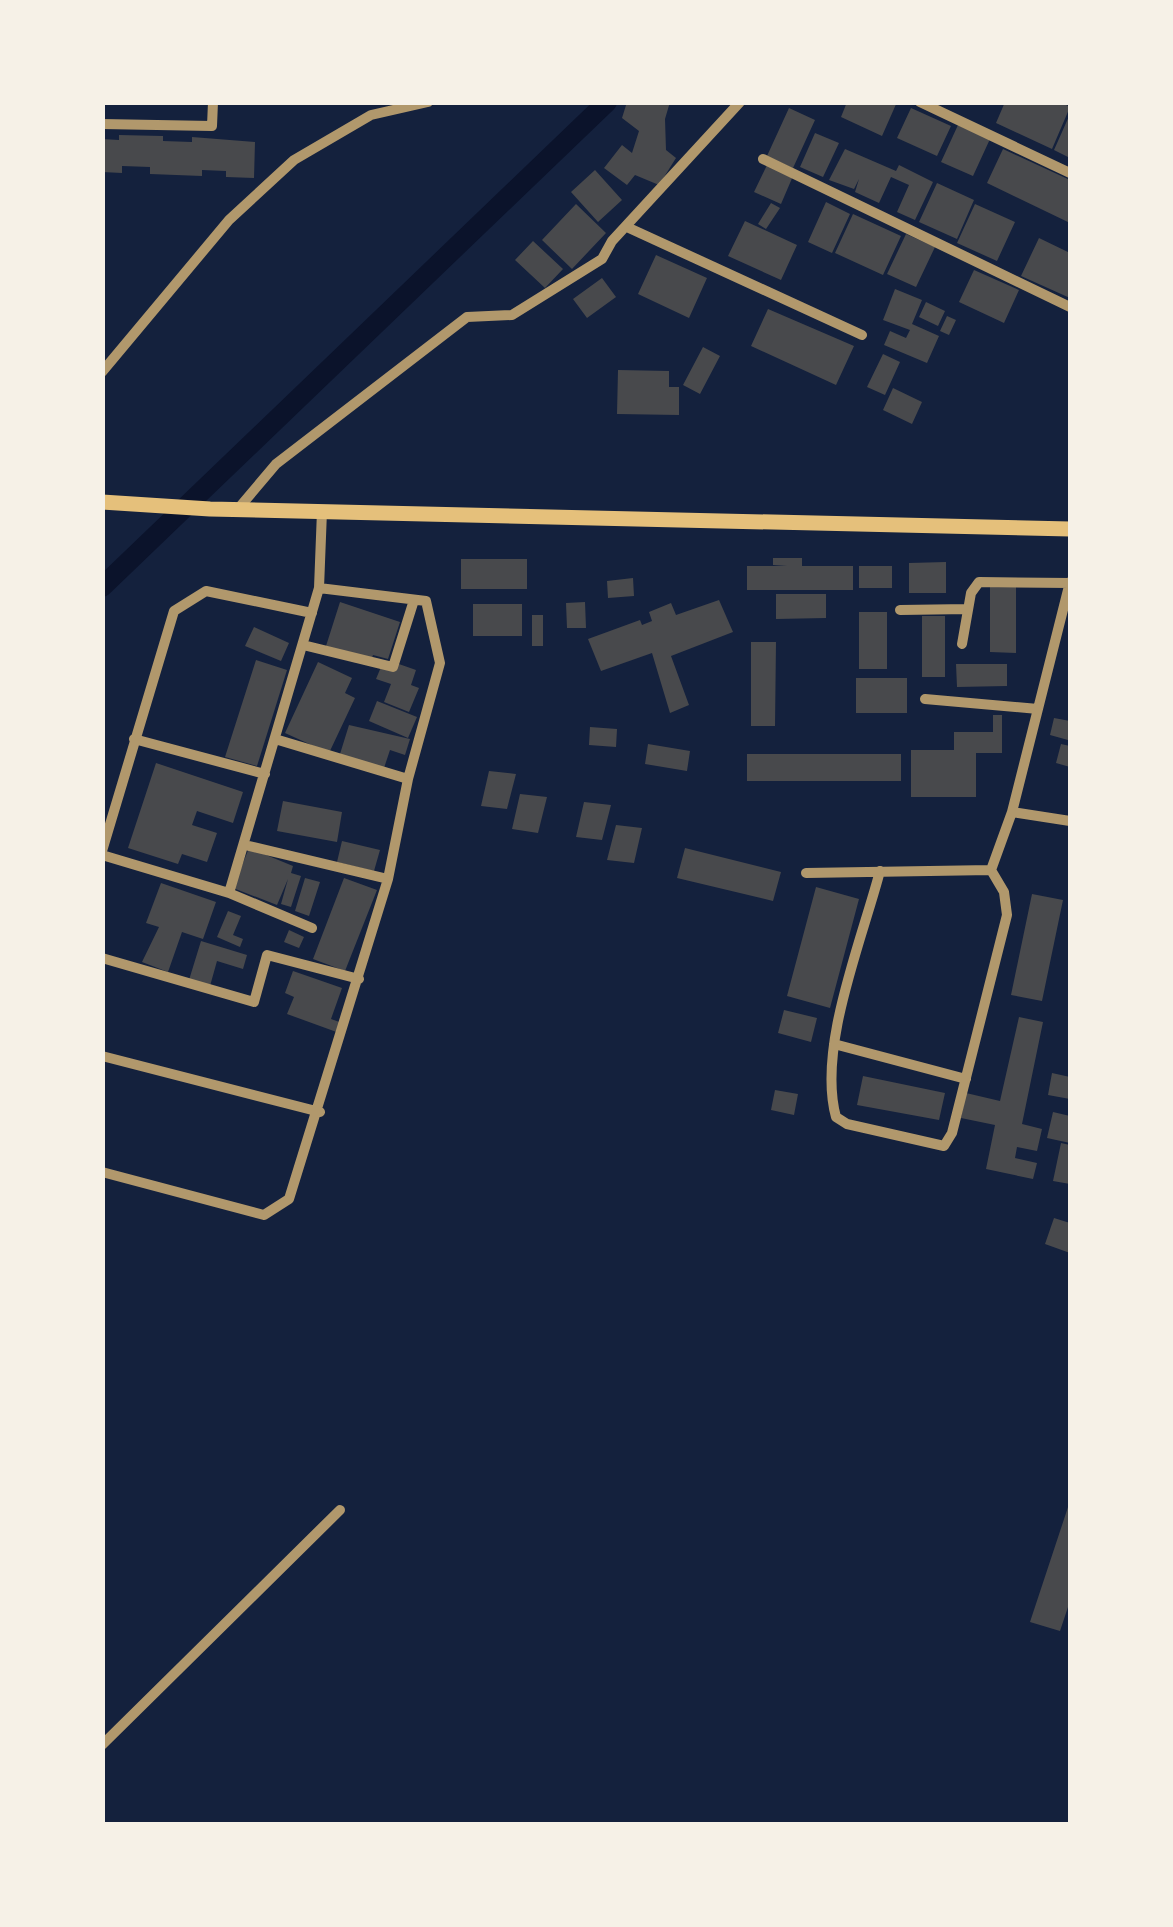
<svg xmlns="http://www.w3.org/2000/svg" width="1173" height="1927" viewBox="0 0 1173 1927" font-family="'Sofia Sans Condensed',sans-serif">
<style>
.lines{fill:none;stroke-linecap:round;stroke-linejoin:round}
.canal{stroke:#0b132b;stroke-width:20}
.building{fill:#48494c}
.minor{stroke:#b1986c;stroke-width:10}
.primary{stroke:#e5c07b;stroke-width:15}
</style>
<rect width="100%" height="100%" fill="#14213d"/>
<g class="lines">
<path class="canal" d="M 102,587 L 607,102"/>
</g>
<path class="building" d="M 627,102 L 670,102 L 665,119 L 666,150 L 676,158 L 659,185 L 635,175 L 627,185 L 604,168 L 622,145 L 632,153 L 639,131 L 622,118 Z
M 847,102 L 897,102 L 882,136 L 841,117 Z
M 1005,102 L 1060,102 L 1070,107 L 1052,149 L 996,123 Z
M 789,108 L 815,120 L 793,168 L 767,156 Z
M 911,108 L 951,126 L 937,156 L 897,138 Z
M 1070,114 L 1070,158 L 1054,150 Z
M 958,125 L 990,139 L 973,176 L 941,162 Z
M 815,133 L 839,143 L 823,177 L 800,167 Z
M 119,135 L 163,136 L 163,141 L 192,142 L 192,137 L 255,142 L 254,178 L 226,177 L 226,171 L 202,170 L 202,176 L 150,174 L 150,167 L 122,166 L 122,173 L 102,172 L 102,139 L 119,140 Z
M 845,149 L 896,171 L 899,165 L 933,182 L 915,220 L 897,212 L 909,185 L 891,177 L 879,203 L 855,192 L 859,179 L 854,189 L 829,180 Z
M 1003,149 L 1070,180 L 1070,223 L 987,183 Z
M 767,165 L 793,176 L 781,204 L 754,192 Z
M 595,170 L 622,200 L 598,222 L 571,192 Z
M 937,183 L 974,200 L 957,239 L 919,222 Z
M 826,202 L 850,214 L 832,253 L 808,242 Z
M 771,203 L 780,208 L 766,229 L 758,224 Z
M 576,204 L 606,233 L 572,269 L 542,240 Z
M 975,204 L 1015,222 L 997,261 L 957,243 Z
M 853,214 L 901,236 L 883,275 L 835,253 Z
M 745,221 L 797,245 L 781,280 L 728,256 Z
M 906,234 L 935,247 L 916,287 L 887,274 Z
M 1039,238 L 1070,253 L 1070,298 L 1021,276 Z
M 533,241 L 563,269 L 545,288 L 515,260 Z
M 656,255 L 707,278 L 689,318 L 638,294 Z
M 974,270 L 1019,290 L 1004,323 L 959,302 Z
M 602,278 L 616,297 L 587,318 L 573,299 Z
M 895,289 L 922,300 L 912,324 L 939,336 L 927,363 L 884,345 L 890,331 L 906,338 L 910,330 L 883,320 Z
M 926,302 L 945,311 L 938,326 L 919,317 Z
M 768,309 L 854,346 L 836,385 L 751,346 Z
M 947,316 L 956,320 L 949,335 L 940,331 Z
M 703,347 L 720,356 L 700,394 L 683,385 Z
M 883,354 L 900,362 L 885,395 L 867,387 Z
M 618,370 L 669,371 L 669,387 L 679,387 L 679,415 L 617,414 Z
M 893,388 L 922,402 L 912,424 L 883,410 Z
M 773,558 L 802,558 L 802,566 L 853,566 L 853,590 L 747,590 L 747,566 L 787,566 L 773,565 Z
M 461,559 L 527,559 L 527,589 L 461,589 Z
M 946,562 L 946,593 L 909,593 L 909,563 Z
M 859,566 L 892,566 L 892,588 L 859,588 Z
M 633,578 L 634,596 L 608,598 L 607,581 Z
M 990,587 L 1016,587 L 1016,653 L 990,652 Z
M 776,594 L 826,594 L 826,618 L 776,619 Z
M 719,600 L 733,632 L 671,656 L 689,705 L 670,713 L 652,653 L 601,671 L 588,639 L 640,620 L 642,625 L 652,621 L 649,612 L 671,603 L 676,615 Z
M 340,602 L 400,622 L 388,659 L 373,655 L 371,661 L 326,646 Z
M 585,602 L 586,628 L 567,628 L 566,603 Z
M 473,604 L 522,604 L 522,636 L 473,636 Z
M 859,612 L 887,612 L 887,669 L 859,669 Z
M 532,615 L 543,615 L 543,646 L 532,646 Z
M 922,616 L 945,616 L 945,677 L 922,677 Z
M 254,627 L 289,643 L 281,661 L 245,646 Z
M 751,642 L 776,642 L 775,726 L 751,726 Z
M 256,660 L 287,670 L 257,766 L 225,757 Z
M 318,662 L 352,678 L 345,693 L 355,698 L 329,753 L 285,733 Z
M 396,663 L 416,670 L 411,685 L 419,688 L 409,712 L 384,702 L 391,684 L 376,679 L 381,667 Z
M 956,664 L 1007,664 L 1007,686 L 957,687 Z
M 856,678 L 907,678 L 907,713 L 856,713 Z
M 377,701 L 417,717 L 408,738 L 369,721 Z
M 993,715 L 1002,715 L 1002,753 L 976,753 L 976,797 L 911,797 L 911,750 L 954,750 L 954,732 L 993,732 Z
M 1054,718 L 1070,721 L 1068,740 L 1050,735 Z
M 349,725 L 410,739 L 405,755 L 390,750 L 384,768 L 340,754 Z
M 590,727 L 617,729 L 616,747 L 589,745 Z
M 648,744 L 690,751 L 687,771 L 645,764 Z
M 1061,744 L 1070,746 L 1070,767 L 1056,763 Z
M 747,754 L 901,754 L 901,781 L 747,781 Z
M 156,763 L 243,792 L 233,823 L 197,811 L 192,825 L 217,833 L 207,862 L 182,854 L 178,864 L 128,848 Z
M 489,771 L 516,774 L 507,809 L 481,806 Z
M 520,794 L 547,797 L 538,833 L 512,829 Z
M 283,801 L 342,812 L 337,842 L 277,831 Z
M 584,802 L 611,805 L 602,840 L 576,837 Z
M 616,825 L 642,828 L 634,863 L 607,860 Z
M 342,841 L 380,850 L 374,871 L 337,862 Z
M 249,848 L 293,866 L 291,873 L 301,876 L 291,907 L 281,904 L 288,879 L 277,905 L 233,888 Z
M 685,848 L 781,872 L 773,901 L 677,878 Z
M 305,878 L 320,882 L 309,916 L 295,911 Z
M 344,878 L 377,890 L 345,971 L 313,959 Z
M 161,883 L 216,902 L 203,939 L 182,932 L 168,972 L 142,962 L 159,927 L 146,923 Z
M 816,887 L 859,899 L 830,1008 L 787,996 Z
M 1032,894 L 1063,900 L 1042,1001 L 1011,995 Z
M 228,911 L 241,916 L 233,935 L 243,939 L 240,947 L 217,937 Z
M 289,930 L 304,937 L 299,948 L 284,942 Z
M 201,941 L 247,955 L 243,969 L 217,961 L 210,986 L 189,980 Z
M 293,971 L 342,988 L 331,1019 L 345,1024 L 342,1034 L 287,1014 L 294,997 L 285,993 Z
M 784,1010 L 817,1018 L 811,1042 L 778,1033 Z
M 1019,1017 L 1043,1022 L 1022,1124 L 1042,1129 L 1037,1151 L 1017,1147 L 1015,1158 L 1037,1163 L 1033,1179 L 986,1169 L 995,1125 L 961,1118 L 966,1093 L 1000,1101 Z
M 1052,1073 L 1070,1077 L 1070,1099 L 1048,1095 Z
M 863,1076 L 945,1093 L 939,1120 L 857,1105 Z
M 775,1090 L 798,1094 L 794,1115 L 771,1110 Z
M 1053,1112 L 1070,1116 L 1070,1143 L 1047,1138 Z
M 1061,1143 L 1070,1145 L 1070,1184 L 1053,1181 Z
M 1054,1218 L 1070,1223 L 1070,1253 L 1045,1244 Z
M 1070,1501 L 1070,1601 L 1060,1631 L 1030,1622 Z"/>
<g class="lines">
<path class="minor" d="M 920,102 L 1070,173
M 102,124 L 212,126 L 213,102
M 763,159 L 1070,307
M 629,228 L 862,335
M 102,372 L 229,220 L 294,160 L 371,115 L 428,102
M 238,509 L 276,464 L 467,317 L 512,315 L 602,259 L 612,241 L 740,102
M 1070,582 L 1012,812 L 1070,821
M 900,610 L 968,609
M 962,644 L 971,593 L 979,582 L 1070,583
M 303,645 L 393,667 L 414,600
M 925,699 L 1038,709
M 134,739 L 265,774
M 275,739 L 408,779
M 245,845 L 388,879
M 102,851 L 174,611 L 206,591 L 312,613
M 102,855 L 229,893 L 312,928
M 880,871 C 862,940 817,1048 836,1117 L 847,1124 L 944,1146 L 952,1133 L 1007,915 L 1004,892 L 991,870 L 1012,812
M 806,873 L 991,870
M 229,893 L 319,588 L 322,511
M 102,958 L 254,1002 L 267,955 L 359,979
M 834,1044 L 966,1079
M 102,1056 L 320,1112
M 102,1172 L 264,1215 L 289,1199 L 388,879 L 408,779 L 440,663 L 426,601 L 319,588
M 102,1745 L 340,1510"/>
<path class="primary" d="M 102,502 L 210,509 L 1070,529"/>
</g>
<rect width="1173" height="1927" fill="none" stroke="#f6f1e7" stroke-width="210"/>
</svg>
